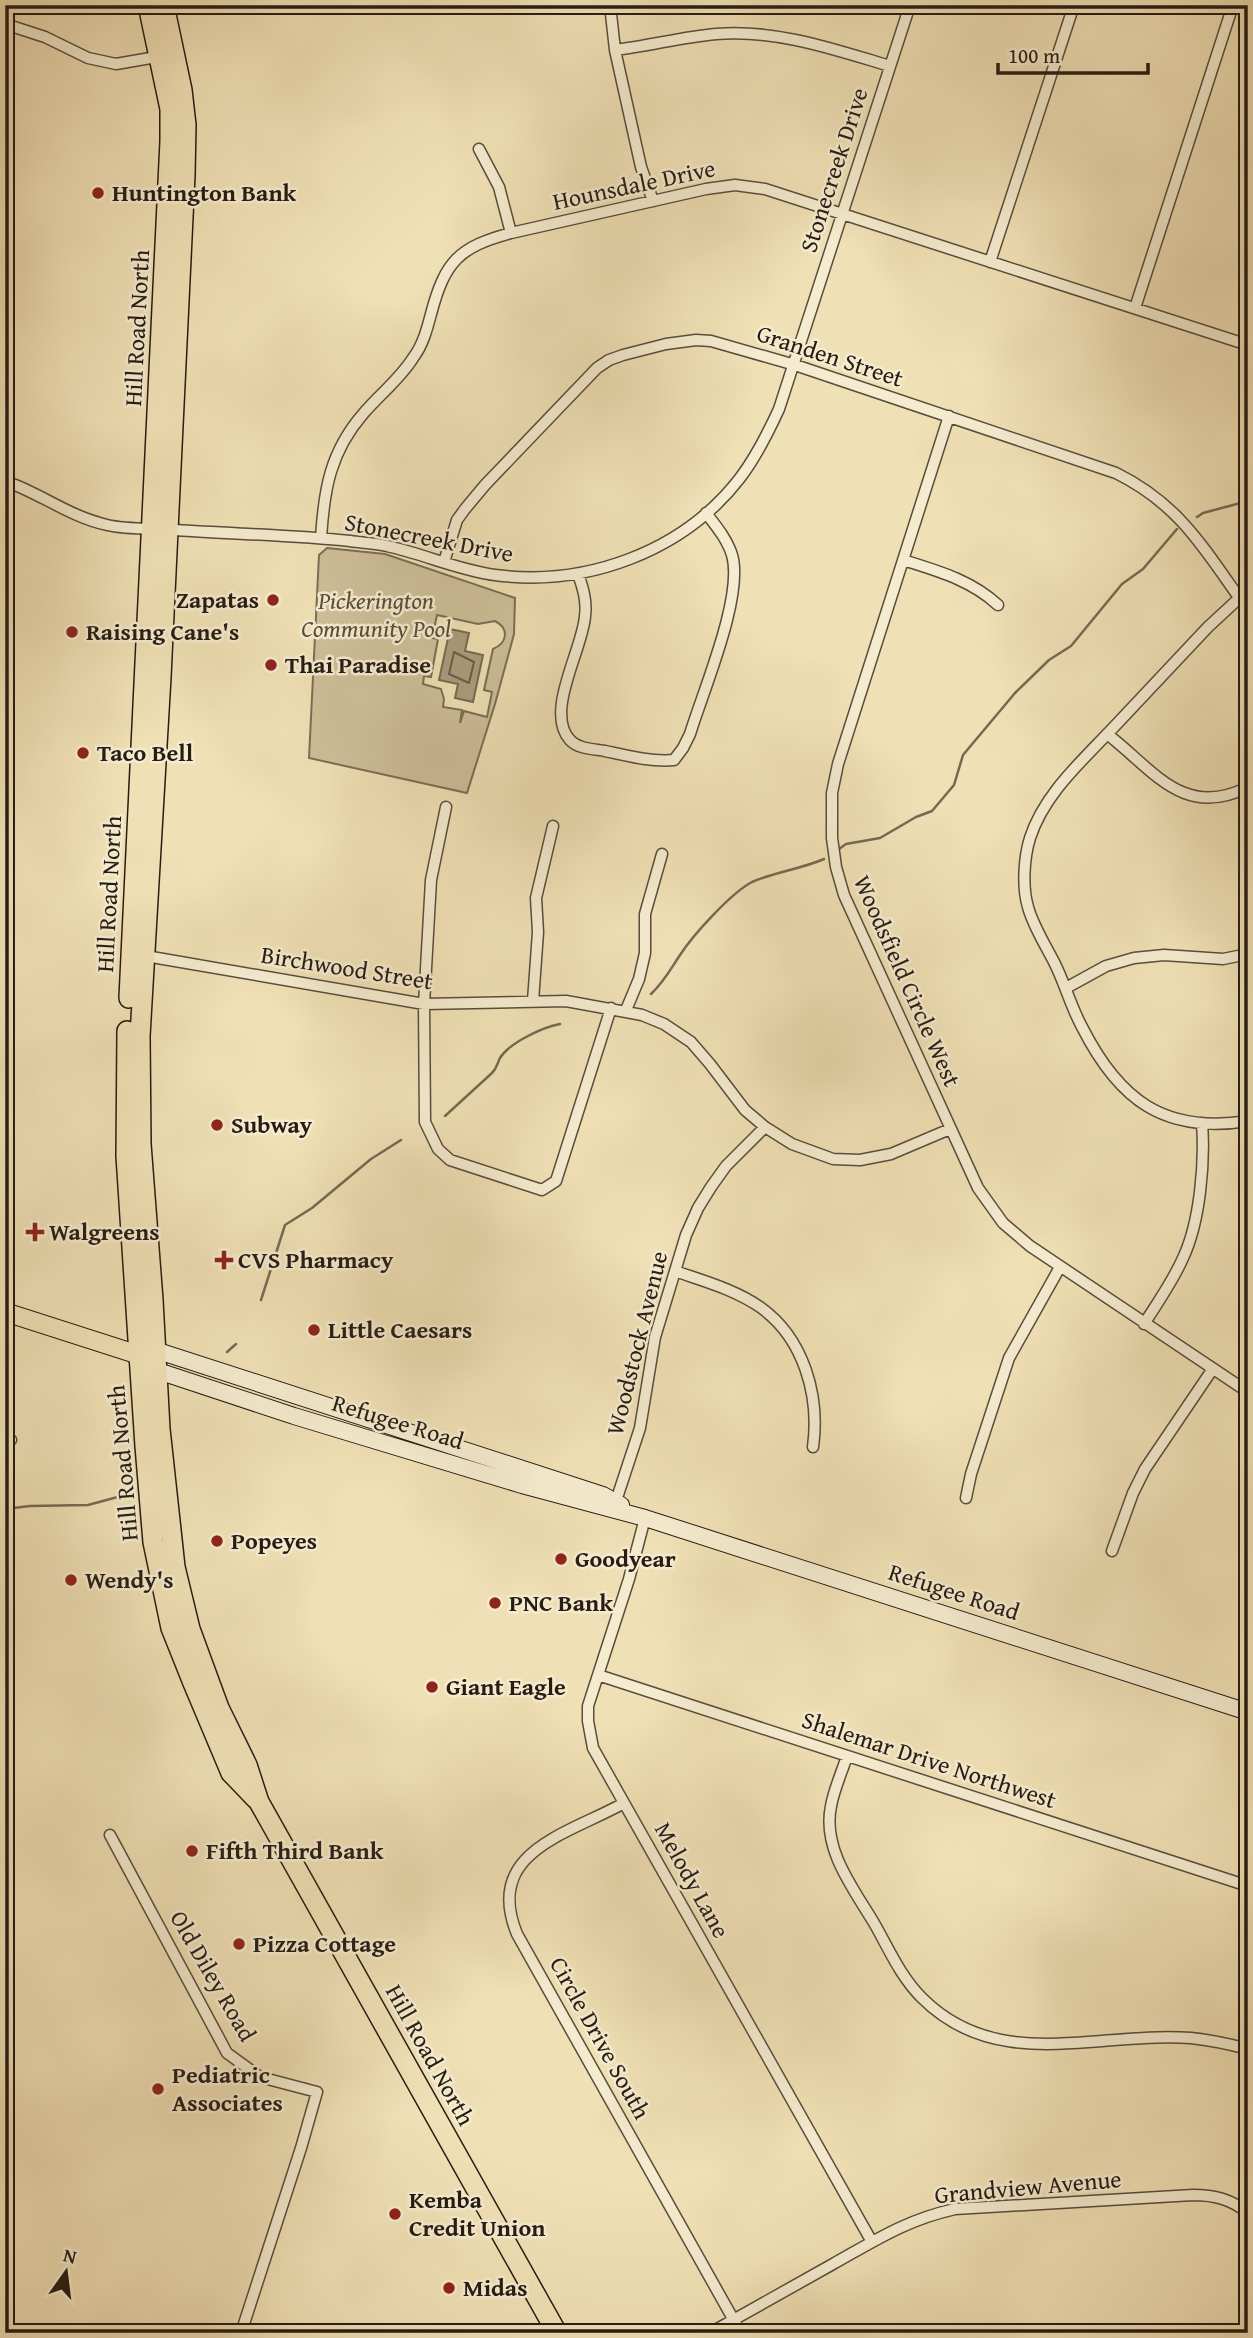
<svg xmlns="http://www.w3.org/2000/svg" width="1253" height="2338" viewBox="0 0 1253 2338" font-family="'Gentium Book Plus',serif">
<style>
.green{fill:#cebf99;stroke:#7a6e56;stroke-width:2;fill-rule:evenodd}
.water{fill:#ab9d7e;stroke:#766953;stroke-width:2}
.lines{fill:none;stroke-linecap:round;stroke-linejoin:round}
.shore{stroke:#685c48;stroke-width:2}
.stream{stroke:#766953;stroke-width:2.5}
.street-casing{stroke:#584d3c;stroke-width:13}
.secondary-casing{stroke:#261c13;stroke-width:18}
.primary-casing{stroke:#261c13;stroke-width:20}
.highway-casing{stroke:#261c13;stroke-width:22}
.street{stroke:#f5ebcf;stroke-width:10}
.secondary{stroke:#f5ebcf;stroke-width:16}
.primary{stroke:#f0e0b5;stroke-width:18}
.highway{stroke:#f0e0b5;stroke-width:19}
.poi-dot{fill:#8f2418;stroke:#f5ebcf;stroke-width:2.5}
.labels{text-anchor:middle;stroke-width:5;stroke-linejoin:round;paint-order:stroke}
.street-label{font-size:24px;fill:#261c13;stroke:#f5ebcf}
.poi-label{font-size:24px;font-weight:bold;fill:#261c13;stroke:#f5ebcf;text-anchor:start}
.park-label{font-size:24px;font-style:italic;fill:#584d3b;stroke:#f5ebcf}
</style>
<rect width="100%" height="100%" fill="#f0e0b5"/>
<filter id="stains"><feTurbulence type="fractalNoise" baseFrequency=".00286" numOctaves="4"/><feColorMatrix values="0 0 0 0 .2 0 0 0 0 .09 0 0 0 0 .02 0 0 0 .5 -.17"/></filter>
<radialGradient id="worn" r=".72"><stop offset=".6" stop-color="#630" stop-opacity="0"/><stop offset="1" stop-color="#630" stop-opacity=".3"/></radialGradient>
<path class="green" d="M 327,548 L 385,554 L 515,598 L 514,634 L 495,704 L 467,793 L 309,758 L 319,555 ZM 437,615 L 478,624 L 495,621 C 510,629 507,643 493,649 L 484,690 L 492,692 L 487,717 L 464,711 L 460,723 L 462,710 L 443,707 L 444,699 L 441,689 L 423,684 L 424,676 L 431,677 L 438,639 L 432,638 Z"/>
<path class="water" d="M 450,629 L 469,633 L 465,651 L 483,655 L 473,702 L 455,698 L 458,684 L 439,680 Z"/>
<g class="lines">
<path class="shore" d="M 454,652 L 474,662 L 469,683 L 449,674 Z"/>
<path class="stream" d="M 1197,517 L 1203,513 L 1248,501
M 839,849 L 846,844 L 880,838 L 916,817 L 932,811 L 954,785 L 963,755 L 1015,693 L 1049,660 L 1071,646 L 1122,584 L 1143,569 L 1177,529
M 651,994 C 664,982 670,970 680,955 C 693,935 731,893 752,882 C 775,872 801,869 824,859
M 445,1116 L 492,1073 C 497,1068 497,1064 500,1058 C 509,1043 543,1027 560,1024
M 261,1300 L 285,1225 L 312,1208 L 371,1159 L 401,1140
M 227,1352 L 236,1344
M 5,1509 L 30,1506 L 88,1505 L 125,1495"/>
<g class="street-casing">
<path id="street" d="M 610,5 L 615,50 L 641,167 L 653,201
M 5,24 L 45,37 L 88,58 L 116,64 L 162,56
M 615,50 C 649,46 682,37 716,34 C 776,29 833,49 890,66
M 479,149 L 499,187 L 511,233
M 990,262 L 1074,5
M 1135,308 L 1233,5
M 949,416 L 838,764 L 832,793 L 832,838 L 836,867 L 844,895 L 978,1188 L 1003,1223 L 1030,1246 L 1248,1392
M 5,481 C 42,494 68,516 107,525 C 129,530 154,528 176,530 C 234,534 293,535 350,541 C 363,543 375,543 387,546 C 424,554 458,570 495,575 C 586,587 683,552 740,478 C 756,457 768,433 779,409 L 910,5
M 321,538 C 324,490 330,452 363,414 C 379,395 400,379 413,358 C 423,345 427,329 431,314 C 445,261 459,247 511,233 L 706,189 L 735,185 L 765,189 L 1248,345
M 903,560 C 938,571 971,580 998,605
M 444,562 L 457,520 L 465,509 L 485,485 L 597,368 L 609,360 L 623,355 L 666,344 L 696,340 L 711,341 L 795,365 L 1116,473 C 1177,503 1202,545 1240,599
M 578,574 C 583,588 587,601 585,616 C 583,649 544,712 570,740 C 578,749 594,749 605,751 C 628,756 651,762 674,760 L 683,748 L 690,734 C 703,691 744,596 732,555 C 727,539 716,526 706,513
M 1248,595 L 1235,602 L 1208,627 C 1176,661 1145,694 1113,728 C 1082,761 1044,794 1030,838 C 1024,857 1022,887 1028,907 C 1033,926 1046,946 1055,964 C 1065,984 1071,1007 1082,1027 C 1119,1100 1164,1134 1248,1121
M 1107,734 C 1153,769 1183,820 1248,787
M 446,807 L 431,880 L 424,1004 L 425,1122 L 438,1149 L 450,1160 L 542,1190 L 556,1181 L 611,1008
M 140,955 L 424,1004 L 566,1001 L 642,1015 L 664,1024 L 691,1042 L 710,1064 L 745,1110 L 765,1127 L 792,1144 L 833,1159 L 860,1160 L 891,1154 L 950,1129
M 1066,988 L 1106,966 L 1134,958 L 1164,955 L 1223,959 L 1248,954
M 533,1001 L 538,932 L 536,898 L 553,826
M 626,1010 L 639,979 L 645,953 L 645,914 L 662,854
M 675,1271 C 703,1281 734,1289 760,1307 C 804,1338 820,1396 813,1447
M 1144,1324 C 1158,1302 1173,1281 1183,1258 C 1200,1222 1205,1163 1202,1123
M 5,1439 L 11,1440
M 966,1498 L 971,1474 L 1009,1358 L 1060,1267
M 614,1507 L 640,1428 L 655,1337 L 686,1235 L 698,1208 L 711,1187 L 726,1166 L 765,1127
M 645,1518 L 629,1579 L 588,1706 L 588,1721 L 593,1748 L 872,2242
M 1112,1551 L 1133,1493 L 1145,1469 L 1212,1370
M 598,1675 L 1248,1886
M 847,1756 C 842,1772 834,1789 831,1806 C 822,1849 853,1888 874,1923 C 889,1949 900,1976 922,1998 C 998,2074 1098,2031 1191,2038 C 1210,2040 1229,2044 1248,2049
M 624,1803 C 569,1834 483,1851 517,1934 L 741,2333
M 110,1835 L 227,2053 L 260,2077 L 317,2092 L 301,2148 L 241,2333
M 710,2333 C 751,2310 792,2287 833,2264 C 876,2240 906,2220 955,2209 L 1193,2195 C 1214,2195 1231,2199 1248,2213
M 1232,2333 L 1248,2325"/>
</g>
<g class="secondary-casing">
<path id="secondary" d="M 149,1348 L 603,1495 L 621,1505
M 149,1368 L 294,1416 L 522,1485 L 645,1518 L 1248,1712"/>
</g>
<g class="primary-casing">
<path id="primary" d="M 5,1312 L 139,1355 L 152,1353"/>
</g>
<g class="highway-casing">
<path id="highway" d="M 164,5 L 182,90 L 186,125 L 185,175 L 161,677 L 140,1036 L 141,1144 L 153,1300 L 160,1429 L 175,1567 L 190,1629 L 219,1708 L 247,1765 L 259,1802 L 557,2333
M 129,998 L 170,141 L 170,109 L 148,5
M 127,1031 L 126,1156 L 145,1446 L 153,1542 L 171,1628 L 193,1683 L 231,1773 L 256,1799"/>
</g>
<use href="#street" class="street"/>
<use href="#secondary" class="secondary"/>
<use href="#primary" class="primary"/>
<use href="#highway" class="highway"/>
</g>
<g class="poi-dot">
<circle cx="98" cy="193" r="7"/>
<circle cx="273" cy="600" r="7"/>
<circle cx="72" cy="632" r="7"/>
<circle cx="271" cy="665" r="7"/>
<circle cx="83" cy="753" r="7"/>
<circle cx="217" cy="1125" r="7"/>
<path d="M31.5 1221.5h7v7h7v7h-7v7h-7v-7h-7v-7h7z"/>
<path d="M220.5 1249.5h7v7h7v7h-7v7h-7v-7h-7v-7h7z"/>
<circle cx="314" cy="1330" r="7"/>
<circle cx="217" cy="1541" r="7"/>
<circle cx="561" cy="1559" r="7"/>
<circle cx="71" cy="1580" r="7"/>
<circle cx="495" cy="1603" r="7"/>
<circle cx="432" cy="1687" r="7"/>
<circle cx="192" cy="1851" r="7"/>
<circle cx="239" cy="1944" r="7"/>
<circle cx="158" cy="2089" r="7"/>
<circle cx="395" cy="2214" r="7"/>
<circle cx="449" cy="2288" r="7"/>
</g>
<g class="labels">
<g class="street-label">
<text transform="translate(834 170) rotate(-72)" y="8">Stonecreek Drive</text>
<text transform="translate(634 185) rotate(-12)" y="8">Hounsdale Drive</text>
<text transform="translate(137 328) rotate(-87)" y="8">Hill Road North</text>
<text transform="translate(830 356) rotate(18)" y="8">Granden Street</text>
<text transform="translate(429 538) rotate(11)" y="8">Stonecreek Drive</text>
<text transform="translate(109 894) rotate(-87)" y="8">Hill Road North</text>
<text transform="translate(347 968) rotate(9)" y="8">Birchwood Street</text>
<text transform="translate(907 981) rotate(66)" y="8">Woodsfield Circle West</text>
<text transform="translate(637 1343) rotate(-76)" y="8">Woodstock Avenue</text>
<text transform="translate(398 1422) rotate(17)" y="8">Refugee Road</text>
<text transform="translate(123 1463) rotate(-95)" y="8">Hill Road North</text>
<text transform="translate(954 1592) rotate(18)" y="8">Refugee Road</text>
<text transform="translate(929 1760) rotate(18)" y="8">Shalemar Drive Northwest</text>
<text transform="translate(692 1880) rotate(61)" y="8">Melody Lane</text>
<text transform="translate(213 1976) rotate(60)" y="8">Old Diley Road</text>
<text transform="translate(600 2038) rotate(61)" y="8">Circle Drive South</text>
<text transform="translate(430 2055) rotate(61)" y="8">Hill Road North</text>
<text transform="translate(1028 2187) rotate(-5)" y="8">Grandview Avenue</text>
</g>
<g class="poi-label">
<text x="112" y="201">Huntington Bank</text>
<text x="259" y="608" text-anchor="end">Zapatas</text>
<text x="86" y="640">Raising Cane's</text>
<text x="285" y="673">Thai Paradise</text>
<text x="97" y="761">Taco Bell</text>
<text x="231" y="1133">Subway</text>
<text x="49" y="1240">Walgreens</text>
<text x="238" y="1268">CVS Pharmacy</text>
<text x="328" y="1338">Little Caesars</text>
<text x="231" y="1549">Popeyes</text>
<text x="575" y="1567">Goodyear</text>
<text x="85" y="1588">Wendy's</text>
<text x="509" y="1611">PNC Bank</text>
<text x="446" y="1695">Giant Eagle</text>
<text x="206" y="1859">Fifth Third Bank</text>
<text x="253" y="1952">Pizza Cottage</text>
<text x="172" y="2083">Pediatric<tspan x="172" dy="28">Associates</tspan></text>
<text x="409" y="2208">Kemba<tspan x="409" dy="28">Credit Union</tspan></text>
<text x="463" y="2296">Midas</text>
</g>
<g class="park-label">
<text x="376" y="609">Pickerington<tspan x="376" dy="28">Community Pool</tspan></text>
</g>
</g>
<rect width="1253" height="2338" fill="none" stroke="#f0e0b5" stroke-width="28"/>
<rect x="7" y="7" width="1239" height="2324" fill="none" stroke="#261c13" stroke-width="3.5"/>
<rect x="14" y="14" width="1225" height="2310" fill="none" stroke="#261c13" stroke-width="2"/>
<g transform="translate(66 2272) rotate(14)" stroke="#f5ebcf" stroke-width="5" paint-order="stroke">
<path d="M0-5L12 26L0 18L-12 26Z" fill="#261c13"/>
<text y="-10" font-size="19" font-weight="bold" text-anchor="middle" fill="#261c13">N</text>
</g>
<path d="M998 63v10h150v-10" fill="none" stroke="#261c13" stroke-width="3.5"/>
<text x="1008" y="63" font-size="21" fill="#261c13" stroke="#f5ebcf" stroke-width="5" paint-order="stroke">100 m</text>
<rect width="100%" height="100%" filter="url(#stains)"/>
<rect width="100%" height="100%" fill="url(#worn)"/>
</svg>
